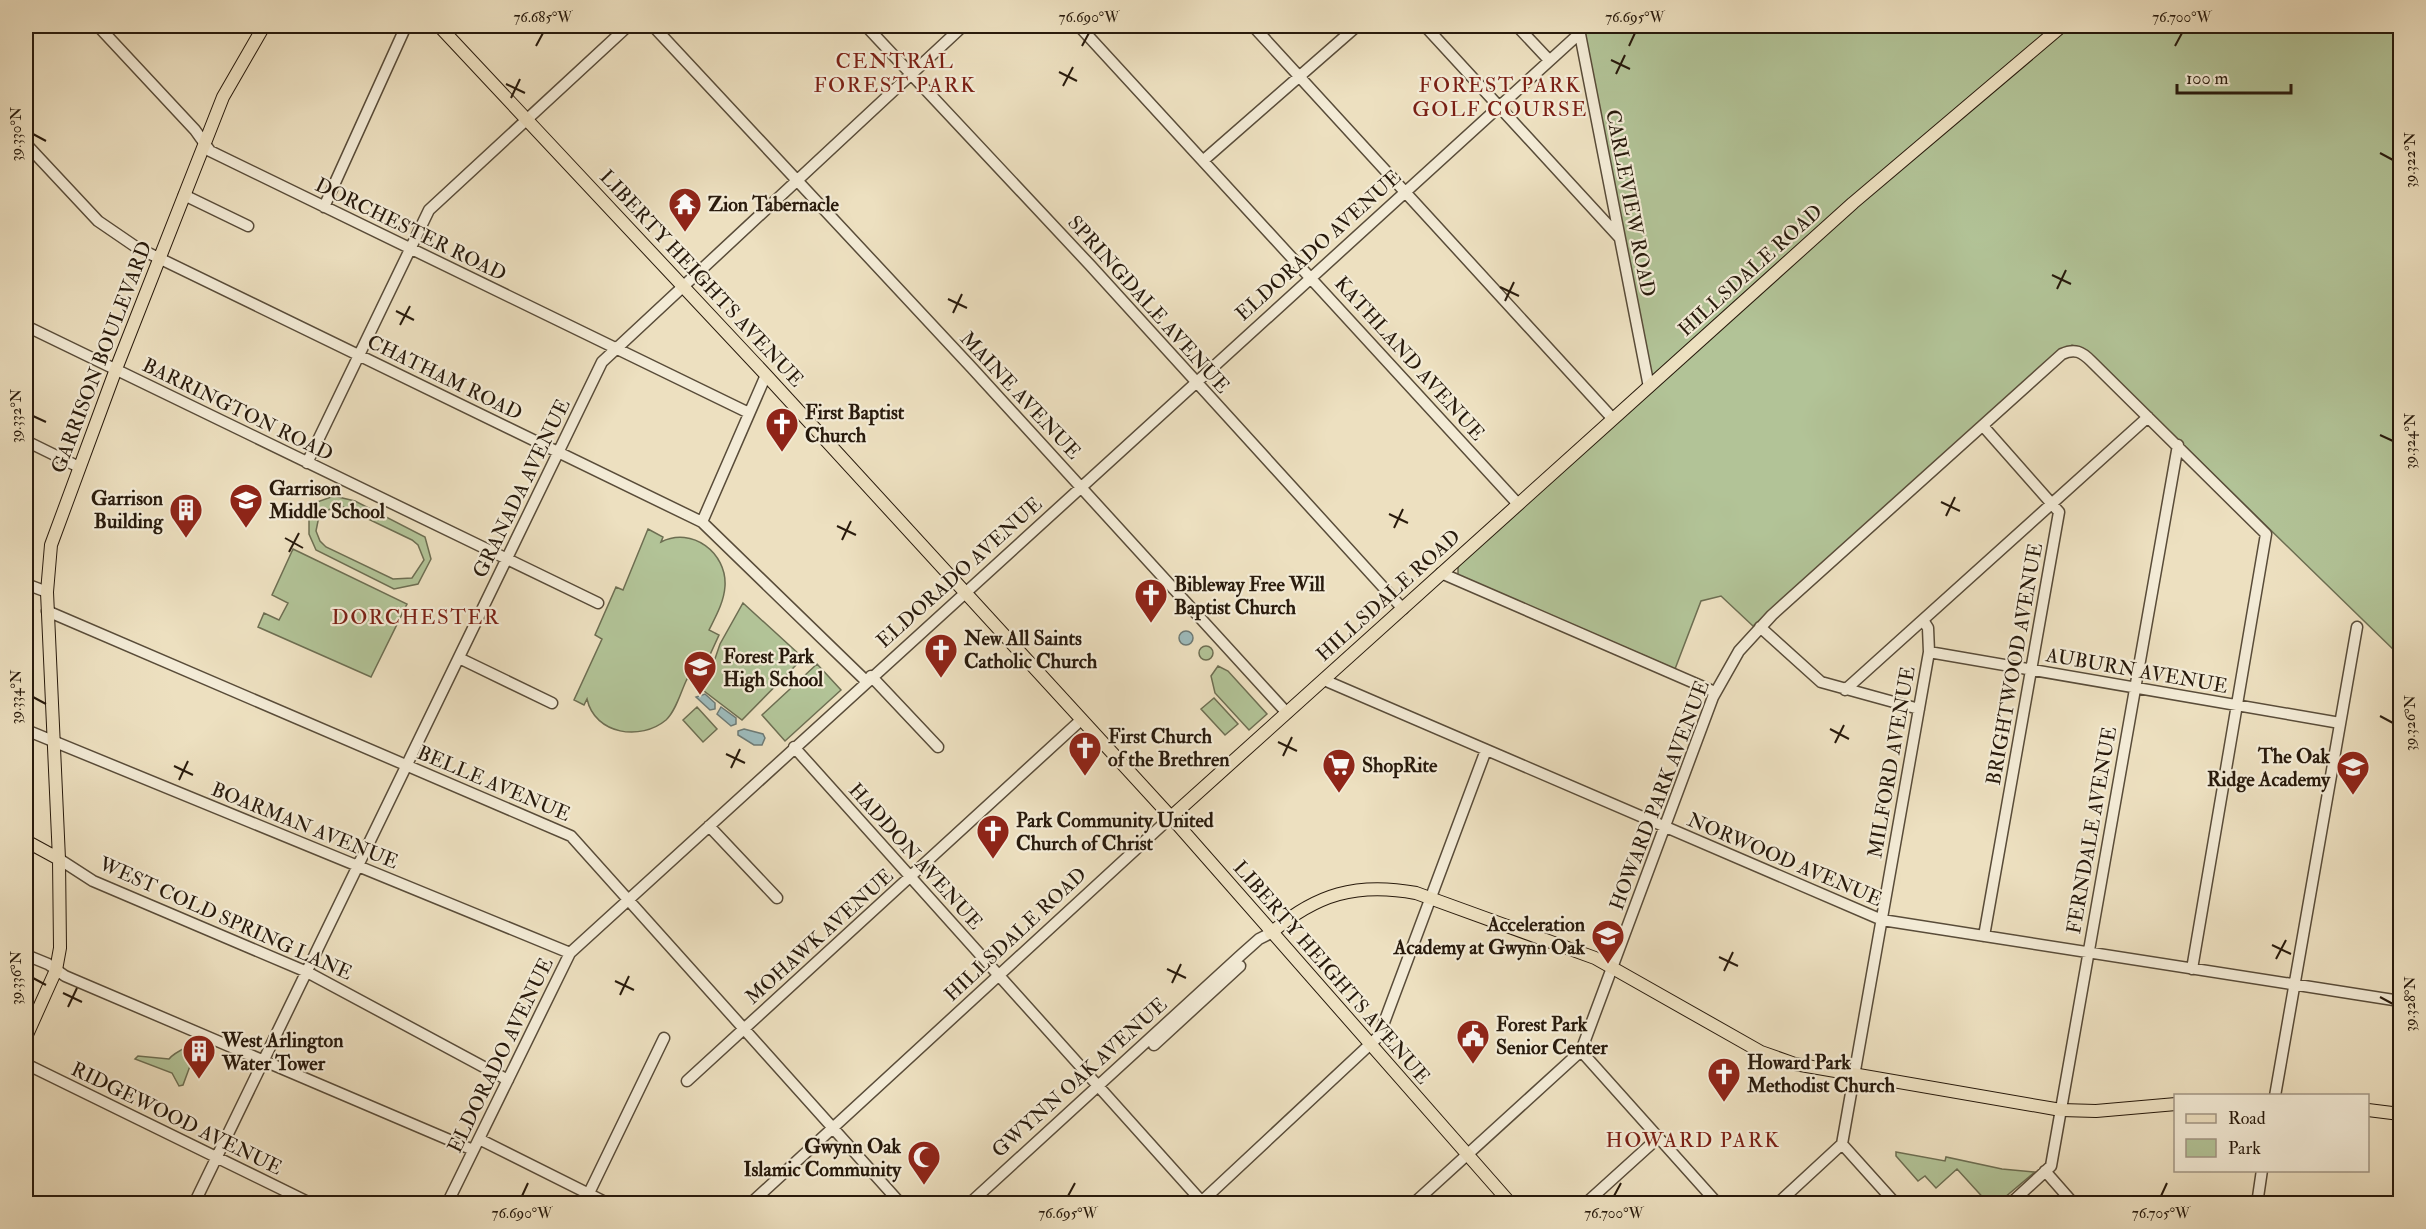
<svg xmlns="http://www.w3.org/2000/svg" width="2426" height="1229" viewBox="0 0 2426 1229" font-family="'IM FELL Double Pica',serif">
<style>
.green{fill:#b2c397;stroke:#6d6e52;stroke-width:1.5;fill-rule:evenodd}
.water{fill:#9dbbbc;stroke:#6e7b76;stroke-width:1.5}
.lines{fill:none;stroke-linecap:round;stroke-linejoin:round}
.minor-casing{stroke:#594c39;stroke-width:13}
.major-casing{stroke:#281a0c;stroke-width:14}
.minor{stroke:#f3ebd6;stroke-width:10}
.major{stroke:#ede0c0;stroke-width:12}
.ticks{fill:none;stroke:#281a0c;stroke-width:2}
.labels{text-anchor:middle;stroke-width:4.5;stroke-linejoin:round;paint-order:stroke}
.street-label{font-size:20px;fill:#281a0c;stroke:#f3ebd6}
.poi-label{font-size:20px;font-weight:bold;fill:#281a0c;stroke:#f3ebd6;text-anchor:start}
.neighbourhood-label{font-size:21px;letter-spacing:1.5px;fill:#7a1f14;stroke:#f3ebd6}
.neatline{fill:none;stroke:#281a0c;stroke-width:2}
.ticks-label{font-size:15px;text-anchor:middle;fill:#281a0c}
</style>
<rect width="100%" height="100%" fill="#ede0c0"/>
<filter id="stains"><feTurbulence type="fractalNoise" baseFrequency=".00333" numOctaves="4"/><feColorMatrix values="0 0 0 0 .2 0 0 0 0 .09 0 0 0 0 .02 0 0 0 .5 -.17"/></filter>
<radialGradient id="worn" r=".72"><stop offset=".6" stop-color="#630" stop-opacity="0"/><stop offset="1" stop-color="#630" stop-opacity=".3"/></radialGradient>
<path class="green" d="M 1582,26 L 2400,26 L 2400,656 L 2095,359 L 2086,351 L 2072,345 L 2055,355 L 1753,626 L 1721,596 L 1701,601 L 1675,669 L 1458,575 L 1458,566 L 1652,391 Z
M 334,496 L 355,501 L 425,537 L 431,559 L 418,584 L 394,589 L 316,550 L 309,534 L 309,520 L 317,502 ZM 339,505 L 412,540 L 418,545 L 424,560 L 412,578 L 393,579 L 326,547 L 320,541 L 316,531 L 318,521 L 322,513 Z
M 648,529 L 663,537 L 661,542 C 692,526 727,553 725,586 C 724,602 716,616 709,630 L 719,635 L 697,683 L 687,679 C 681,691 676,711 666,720 C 641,741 595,735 587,699 L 584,705 L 574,700 L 602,639 L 595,635 L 616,587 L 623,590 Z
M 293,549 L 407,604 L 371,677 L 258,627 L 264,613 L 279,620 L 288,603 L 272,595 Z
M 743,603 L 800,655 L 800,661 L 742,720 L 704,691 L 720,644 Z
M1199 653a7 7 0 1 1 14 0a7 7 0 1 1-14 0Z
M 817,664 L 841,690 L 785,741 L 762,715 Z
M 1218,666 L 1228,671 L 1267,714 L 1249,730 L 1215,693 L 1211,676 Z
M 1214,698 L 1238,724 L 1225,735 L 1201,709 Z
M 697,707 L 717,729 L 703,742 L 683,720 Z
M 200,1040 L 205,1041 L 205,1045 L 190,1066 L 183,1085 L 179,1086 L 172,1073 L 135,1059 L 138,1056 L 169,1059 C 175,1051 191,1046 200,1040 Z
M 1896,1152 L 1945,1161 L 1946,1157 L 2002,1169 L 2035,1172 L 1998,1203 L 1988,1203 L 1957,1169 L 1936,1188 L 1925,1176 L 1918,1181 L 1896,1156 Z"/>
<path class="water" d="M1179 638a7 7 0 1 1 14 0a7 7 0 1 1-14 0Z
M 705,694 L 715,703 L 715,709 L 710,710 L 696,697 Z
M 721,707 L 736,718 L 736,724 L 731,726 L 717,714 Z
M 744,729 L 763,734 L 765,738 L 762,745 L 754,745 L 738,735 L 738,731 Z"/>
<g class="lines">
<g class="minor-casing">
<path id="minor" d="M 98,26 L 195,130 L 210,151 L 749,413
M 653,26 L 972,368 L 1287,713
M 866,26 L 1090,265 L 1403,609
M 1079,26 L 1518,504
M 1253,26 L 1613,419
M 1425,26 L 1619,237
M 1517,26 L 1548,59
M 1579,29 L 1649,387
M 26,144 L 98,221 L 136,247 L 702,522 L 866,681
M 1205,159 L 1357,26
M 184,195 L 248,226
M 324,207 L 406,26
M 26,326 L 598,603
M 1983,426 L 2059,512 L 1984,936
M 26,441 L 79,467
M 307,463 L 429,210 L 628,26
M 702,522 L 766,375
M 1441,573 L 1715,692
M 26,584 L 47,592
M 47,611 L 571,836 L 901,1204
M 1760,627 L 1821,682 L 1919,709
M 1929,652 L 2340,723
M 459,658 L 552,703
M 871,676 L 938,747
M 1324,680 L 1882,920 L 2400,1001
M 1845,690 L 2148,417
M 26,730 L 570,953
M 794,747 L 1204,1204
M 709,826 L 777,898
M 59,859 L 93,881 L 307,972 L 508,1080
M 26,955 L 48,964 L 65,976 L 473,1150
M 2398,1001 L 2400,988
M 1154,1045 L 1240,966
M 1581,1051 L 1718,1204
M 26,1064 L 312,1204
M 687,1081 L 1081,720
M 2275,1096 L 2357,627
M 479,1139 L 609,1204
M 1842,1144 L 1896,1204
M 2045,1171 L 2074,1204
M 589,1193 L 664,1038
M 194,1204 L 602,362 L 963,26
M 447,1204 L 570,953 L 1580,33
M 750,1204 L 1171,817
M 969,1204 L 1241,955 L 1259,939 L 1271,933
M 1199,1204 L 1379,1036 L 1486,750
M 1413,1204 L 1581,1051 L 1713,697 L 1739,651 L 1772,615 L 2062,354 C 2075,348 2082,352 2091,361 L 2266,534 L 2192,969
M 1585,1204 L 1659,1137
M 1777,1204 L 1842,1144 L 1929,652 L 1928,628 L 1923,620
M 2010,1204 L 2051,1166 L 2178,445
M 2257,1204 L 2262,1170"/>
</g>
<g class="major-casing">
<path id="major" d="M 439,26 L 766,375 L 1171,817 L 1511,1204
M 1171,817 L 1853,203 L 2062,26
M 26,841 L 59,859
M 1271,933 C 1316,894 1357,882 1416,893 L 1595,958 L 1761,1052 L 1795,1064 L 2061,1110 L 2096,1111 L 2176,1104
M 26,1037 L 56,970 L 60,948 L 59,859 L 47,592 L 51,545 L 116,369 L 223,97 L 264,26
M 2368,1110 L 2400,1114"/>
</g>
<use href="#minor" class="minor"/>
<use href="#major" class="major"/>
</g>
<path class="ticks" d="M 536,46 L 543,33M 1082,46 L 1089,33M 1629,46 L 1635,33M 2175,46 L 2182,33M 1611,60 L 1630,69M 1059,72 L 1077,81M 1616,74 L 1625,55M 506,84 L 525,93M 1063,86 L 1073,67M 511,98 L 520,79M 33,134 L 46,141M 2380,153 L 2393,160M 2052,275 L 2071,284M 1500,287 L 1519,296M 2057,289 L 2066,270M 948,299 L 967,308M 1505,301 L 1514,282M 396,311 L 414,320M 953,313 L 962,294M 400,325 L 410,306M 33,416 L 46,422M 2380,435 L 2393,441M 1941,502 L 1960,511M 1389,514 L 1408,523M 1946,516 L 1955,497M 837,526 L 856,535M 1394,528 L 1403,509M 285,538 L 303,548M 842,540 L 851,521M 289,552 L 299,533M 33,697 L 46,704M 2380,716 L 2393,723M 1830,729 L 1849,739M 1278,742 L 1297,751M 1835,743 L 1844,725M 726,754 L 745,763M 1283,756 L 1292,737M 174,766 L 193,775M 731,768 L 740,749M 179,780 L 188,761M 2272,945 L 2291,954M 1719,957 L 1738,966M 2276,959 L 2286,940M 1167,969 L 1186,978M 1724,971 L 1733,952M 33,978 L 46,985M 615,981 L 634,990M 1172,983 L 1181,964M 63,993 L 82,1002M 620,995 L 629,976M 2380,997 L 2393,1004M 68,1007 L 77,988M 522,1196 L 528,1183M 1068,1196 L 1075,1183M 1614,1196 L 1621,1183M 2161,1196 L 2167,1183"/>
<defs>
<g id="temple-pin" transform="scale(1.725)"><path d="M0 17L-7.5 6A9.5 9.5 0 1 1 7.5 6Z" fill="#8f2418" stroke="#f3ebd6"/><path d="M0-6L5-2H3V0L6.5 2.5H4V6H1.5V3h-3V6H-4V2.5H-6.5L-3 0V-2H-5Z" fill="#fff"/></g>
<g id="church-pin" transform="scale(1.725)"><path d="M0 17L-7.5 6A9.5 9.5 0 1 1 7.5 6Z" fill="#8f2418" stroke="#f3ebd6"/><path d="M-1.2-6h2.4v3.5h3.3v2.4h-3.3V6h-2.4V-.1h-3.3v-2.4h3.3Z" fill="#fff"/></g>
<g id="school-pin" transform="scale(1.725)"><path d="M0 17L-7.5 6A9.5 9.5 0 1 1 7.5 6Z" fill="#8f2418" stroke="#f3ebd6"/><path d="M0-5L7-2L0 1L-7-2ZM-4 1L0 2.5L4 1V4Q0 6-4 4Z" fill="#fff"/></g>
<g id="building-pin" transform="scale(1.725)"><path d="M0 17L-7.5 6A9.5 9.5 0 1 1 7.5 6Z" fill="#8f2418" stroke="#f3ebd6"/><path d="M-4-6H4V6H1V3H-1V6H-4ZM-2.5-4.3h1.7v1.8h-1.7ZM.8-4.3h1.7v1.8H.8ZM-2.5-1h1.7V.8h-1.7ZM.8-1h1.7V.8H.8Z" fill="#fff"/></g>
<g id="supermarket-pin" transform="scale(1.725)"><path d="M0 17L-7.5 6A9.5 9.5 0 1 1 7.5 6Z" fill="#8f2418" stroke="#f3ebd6"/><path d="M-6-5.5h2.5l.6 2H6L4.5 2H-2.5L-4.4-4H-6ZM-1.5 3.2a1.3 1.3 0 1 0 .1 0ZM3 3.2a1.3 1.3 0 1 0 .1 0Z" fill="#fff"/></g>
<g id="civic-pin" transform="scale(1.725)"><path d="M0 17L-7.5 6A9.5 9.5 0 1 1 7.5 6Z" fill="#8f2418" stroke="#f3ebd6"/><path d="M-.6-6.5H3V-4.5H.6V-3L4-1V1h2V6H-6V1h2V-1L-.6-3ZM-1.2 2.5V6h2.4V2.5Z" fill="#fff"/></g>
<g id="mosque-pin" transform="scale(1.725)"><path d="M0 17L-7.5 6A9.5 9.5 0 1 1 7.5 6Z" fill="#8f2418" stroke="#f3ebd6"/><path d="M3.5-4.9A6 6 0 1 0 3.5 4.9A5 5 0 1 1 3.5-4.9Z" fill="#fff"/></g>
</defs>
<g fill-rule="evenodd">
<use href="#temple-pin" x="685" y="204"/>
<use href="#church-pin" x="782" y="424"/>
<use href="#school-pin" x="246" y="500"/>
<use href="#building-pin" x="186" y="510"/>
<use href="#church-pin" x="1151" y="595"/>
<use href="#church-pin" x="941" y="650"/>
<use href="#school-pin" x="700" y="667"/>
<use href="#church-pin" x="1085" y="748"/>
<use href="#supermarket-pin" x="1339" y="765"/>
<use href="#school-pin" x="2353" y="767"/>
<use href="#church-pin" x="993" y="831"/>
<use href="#school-pin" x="1608" y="936"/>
<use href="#civic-pin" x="1473" y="1036"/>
<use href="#building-pin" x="199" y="1051"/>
<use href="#church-pin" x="1724" y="1074"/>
<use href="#mosque-pin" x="924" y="1157"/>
</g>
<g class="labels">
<g class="street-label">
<text transform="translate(1631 203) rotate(79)" y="7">CARLEVIEW ROAD</text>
<text transform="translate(411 229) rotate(26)" y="7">DORCHESTER ROAD</text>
<text transform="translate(1318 245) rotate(-42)" y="7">ELDORADO AVENUE</text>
<text transform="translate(1750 270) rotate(-42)" y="7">HILLSDALE ROAD</text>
<text transform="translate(702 278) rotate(47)" y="7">LIBERTY HEIGHTS AVENUE</text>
<text transform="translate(1149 304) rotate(48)" y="7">SPRINGDALE AVENUE</text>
<text transform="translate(101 357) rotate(-69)" y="7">GARRISON BOULEVARD</text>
<text transform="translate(1410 358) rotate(48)" y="7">KATHLAND AVENUE</text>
<text transform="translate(445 377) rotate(26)" y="7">CHATHAM ROAD</text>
<text transform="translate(1021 395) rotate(47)" y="7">MAINE AVENUE</text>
<text transform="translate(238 409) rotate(26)" y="7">BARRINGTON ROAD</text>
<text transform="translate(521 488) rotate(-64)" y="7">GRANADA AVENUE</text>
<text transform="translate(959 572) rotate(-42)" y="7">ELDORADO AVENUE</text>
<text transform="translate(1388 595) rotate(-42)" y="7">HILLSDALE ROAD</text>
<text transform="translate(2014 664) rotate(-80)" y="7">BRIGHTWOOD AVENUE</text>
<text transform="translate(2137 670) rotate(10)" y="7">AUBURN AVENUE</text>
<text transform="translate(1891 762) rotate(-80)" y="7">MILFORD AVENUE</text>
<text transform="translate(494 783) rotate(23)" y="7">BELLE AVENUE</text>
<text transform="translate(1659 795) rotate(-69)" y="7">HOWARD PARK AVENUE</text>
<text transform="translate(305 825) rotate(22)" y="7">BOARMAN AVENUE</text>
<text transform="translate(2091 830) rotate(-80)" y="7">FERNDALE AVENUE</text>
<text transform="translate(916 856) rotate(48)" y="7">HADDON AVENUE</text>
<text transform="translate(1785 859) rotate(23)" y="7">NORWOOD AVENUE</text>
<text transform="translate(226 918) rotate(24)" y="7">WEST COLD SPRING LANE</text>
<text transform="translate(1015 934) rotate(-43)" y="7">HILLSDALE ROAD</text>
<text transform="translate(819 936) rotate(-42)" y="7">MOHAWK AVENUE</text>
<text transform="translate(1332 972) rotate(49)" y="7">LIBERTY HEIGHTS AVENUE</text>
<text transform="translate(500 1055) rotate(-64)" y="7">ELDORADO AVENUE</text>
<text transform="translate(1079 1077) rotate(-42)" y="7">GWYNN OAK AVENUE</text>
<text transform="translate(177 1118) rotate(26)" y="7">RIDGEWOOD AVENUE</text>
</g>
<g class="poi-label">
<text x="708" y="211">Zion Tabernacle</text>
<text x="805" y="419">First Baptist<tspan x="805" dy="23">Church</tspan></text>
<text x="269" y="495">Garrison<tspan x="269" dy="23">Middle School</tspan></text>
<text x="163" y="505" text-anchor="end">Garrison<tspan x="163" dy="23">Building</tspan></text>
<text x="1174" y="591">Bibleway Free Will<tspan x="1174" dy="23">Baptist Church</tspan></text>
<text x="964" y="645">New All Saints<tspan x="964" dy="23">Catholic Church</tspan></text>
<text x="723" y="663">Forest Park<tspan x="723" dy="23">High School</tspan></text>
<text x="1108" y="743">First Church<tspan x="1108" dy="23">of the Brethren</tspan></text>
<text x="2330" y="763" text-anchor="end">The Oak<tspan x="2330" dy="23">Ridge Academy</tspan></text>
<text x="1362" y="772">ShopRite</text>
<text x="1016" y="827">Park Community United<tspan x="1016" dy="23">Church of Christ</tspan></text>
<text x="1585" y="931" text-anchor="end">Acceleration<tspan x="1585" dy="23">Academy at Gwynn Oak</tspan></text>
<text x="1496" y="1031">Forest Park<tspan x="1496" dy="23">Senior Center</tspan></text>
<text x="222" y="1047">West Arlington<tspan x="222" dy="23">Water Tower</tspan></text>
<text x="1747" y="1069">Howard Park<tspan x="1747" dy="23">Methodist Church</tspan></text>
<text x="901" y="1153" text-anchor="end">Gwynn Oak<tspan x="901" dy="23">Islamic Community</tspan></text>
</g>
<g class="neighbourhood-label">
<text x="895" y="68">CENTRAL<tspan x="895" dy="24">FOREST PARK</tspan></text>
<text x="1500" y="92">FOREST PARK<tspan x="1500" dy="24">GOLF COURSE</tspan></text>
<text x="416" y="624">DORCHESTER</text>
<text x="1693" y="1147">HOWARD PARK</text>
</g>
</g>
<rect width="2426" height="1229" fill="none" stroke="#ede0c0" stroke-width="66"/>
<rect x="2174" y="1094" width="195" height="78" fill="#f3ebd6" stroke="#a29785" stroke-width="1.5"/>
<rect x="2186" y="1114" width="30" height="9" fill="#ede0c0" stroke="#a29785" stroke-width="1.5"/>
<text x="2228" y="1124" font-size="18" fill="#281a0c">Road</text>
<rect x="2186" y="1139" width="30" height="18" fill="#b2c397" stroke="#a29785" stroke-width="1.5"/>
<text x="2228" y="1154" font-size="18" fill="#281a0c">Park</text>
<path d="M2177 84v9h114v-9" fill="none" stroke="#281a0c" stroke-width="3"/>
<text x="2186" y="84" font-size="18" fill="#281a0c" stroke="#f3ebd6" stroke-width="4.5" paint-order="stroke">100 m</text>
<rect x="33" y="33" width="2360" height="1163" class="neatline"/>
<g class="ticks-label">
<text x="543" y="22">76.685°W</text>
<text x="1089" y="22">76.690°W</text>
<text x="1635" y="22">76.695°W</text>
<text x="2182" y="22">76.700°W</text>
<text transform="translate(16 134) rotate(-90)" y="5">39.330°N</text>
<text transform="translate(2410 160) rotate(-90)" y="5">39.322°N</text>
<text transform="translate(16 416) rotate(-90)" y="5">39.332°N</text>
<text transform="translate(2410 441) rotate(-90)" y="5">39.324°N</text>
<text transform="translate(16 697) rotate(-90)" y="5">39.334°N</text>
<text transform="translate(2410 723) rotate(-90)" y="5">39.326°N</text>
<text transform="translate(16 978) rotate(-90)" y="5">39.336°N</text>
<text transform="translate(2410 1004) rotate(-90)" y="5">39.328°N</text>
<text x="522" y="1218">76.690°W</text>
<text x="1068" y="1218">76.695°W</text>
<text x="1614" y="1218">76.700°W</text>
<text x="2161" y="1218">76.705°W</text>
</g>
<rect width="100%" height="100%" filter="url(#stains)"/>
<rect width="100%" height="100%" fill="url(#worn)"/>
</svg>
